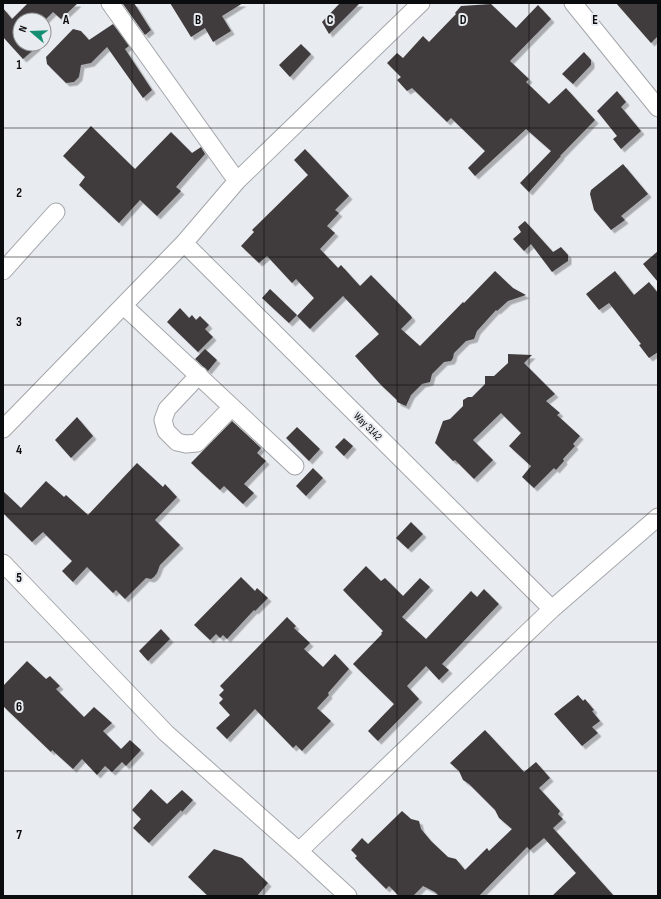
<svg xmlns="http://www.w3.org/2000/svg" width="661" height="899" viewBox="0 0 661 899" font-family="'Sofia Sans Condensed',sans-serif">
<style>
.building{fill:#403b3c;filter:url(#shadow)}
.lines{fill:none;stroke-linecap:round;stroke-linejoin:round}
.minor-casing{stroke:#a3a6aa;stroke-width:19}
.minor{stroke:#fff;stroke-width:17}
.grid{fill:none;stroke:#0b0c0d;stroke-width:1;stroke-opacity:0.55}
.labels{text-anchor:middle;stroke-width:4;stroke-linejoin:round;paint-order:stroke}
.street-label{font-size:11px;fill:#0b0c0d;stroke:#e8ebef}
.grid-label{font-size:13px;text-anchor:middle;font-weight:bold;fill:#0b0c0d;stroke:#e8ebef;stroke-width:4;stroke-linejoin:round;paint-order:stroke}
</style>
<defs>
<filter id="shadow"><feDropShadow dx="3.5" dy="3.5" stdDeviation="0" flood-color="#0004"/></filter>
</defs>
<rect width="100%" height="100%" fill="#e8ebef"/>
<path class="building" d="M 28,3 L 78,3 L 61,19 L 53,12 L 44,21 L 44,20 L 20,20 L 20,44 L 35,44 L 37,47 L 23,59 L 3,37 L 3,8 L 12,19 Z
M 124,3 L 134,3 L 151,30 L 145,35 L 123,4 Z
M 170,3 L 243,3 L 222,16 L 231,31 L 213,42 L 205,28 L 191,37 Z
M 340,3 L 360,3 L 329,34 L 322,22 Z
M 616,3 L 658,3 L 658,36 L 651,43 Z
M 491,4 L 516,28 L 538,5 L 551,19 L 510,61 L 529,79 L 526,82 L 549,104 L 566,88 L 595,120 L 560,156 L 561,156 L 529,192 L 520,183 L 551,151 L 526,129 L 475,176 L 468,168 L 485,151 L 451,118 L 447,122 L 412,88 L 407,91 L 397,80 L 401,77 L 387,63 L 397,53 L 403,58 L 423,36 L 429,42 L 456,14 L 455,13 L 461,6 Z
M 113,24 L 129,46 L 125,49 L 152,90 L 143,98 L 107,47 L 91,63 L 81,65 L 79,77 L 74,82 L 66,83 L 47,64 L 46,57 L 73,29 L 81,31 L 89,40 Z
M 301,44 L 311,54 L 290,77 L 279,65 Z
M 584,52 L 591,60 L 591,65 L 573,84 L 562,74 Z
M 617,91 L 626,102 L 621,107 L 641,131 L 621,149 L 613,139 L 617,136 L 597,111 Z
M 91,126 L 135,169 L 171,132 L 192,153 L 201,147 L 205,154 L 176,187 L 181,191 L 157,216 L 140,200 L 119,223 L 79,185 L 85,177 L 63,156 Z
M 305,149 L 349,196 L 335,210 L 339,213 L 327,226 L 335,233 L 320,249 L 338,268 L 341,265 L 360,286 L 371,275 L 411,316 L 412,318 L 401,329 L 420,346 L 463,302 L 464,303 L 495,271 L 513,288 L 526,295 L 508,301 L 497,311 L 496,310 L 477,331 L 474,339 L 466,341 L 454,353 L 453,358 L 451,361 L 444,362 L 432,374 L 430,382 L 422,384 L 411,395 L 406,406 L 397,402 L 397,400 L 381,385 L 355,356 L 379,334 L 343,296 L 310,329 L 297,316 L 314,298 L 296,279 L 292,283 L 267,256 L 259,263 L 241,246 L 254,232 L 252,230 L 308,175 L 294,160 Z
M 623,164 L 648,194 L 621,216 L 625,220 L 611,230 L 594,210 L 590,194 L 591,190 Z
M 525,221 L 553,252 L 561,247 L 568,255 L 568,261 L 552,272 L 531,244 L 524,251 L 513,239 L 521,232 L 518,227 Z
M 658,251 L 658,282 L 643,264 Z
M 615,271 L 634,295 L 649,282 L 658,293 L 658,352 L 649,358 L 639,345 L 641,344 L 609,303 L 599,310 L 586,294 Z
M 270,289 L 297,315 L 289,323 L 262,298 Z
M 180,308 L 189,318 L 192,315 L 196,320 L 200,316 L 209,325 L 205,329 L 213,337 L 198,352 L 167,322 Z
M 205,349 L 217,360 L 208,371 L 195,359 Z
M 508,354 L 532,355 L 524,363 L 555,394 L 546,401 L 560,413 L 557,415 L 580,436 L 573,444 L 575,446 L 563,459 L 564,461 L 556,470 L 554,468 L 534,488 L 522,477 L 531,466 L 509,446 L 521,433 L 501,413 L 473,440 L 493,460 L 474,479 L 455,460 L 453,461 L 435,443 L 443,421 L 450,419 L 463,406 L 463,400 L 468,397 L 472,397 L 485,384 L 485,376 L 494,376 L 508,363 Z
M 77,417 L 93,436 L 71,458 L 55,440 Z
M 232,421 L 261,448 L 257,453 L 266,461 L 244,484 L 254,493 L 243,504 L 224,486 L 220,490 L 191,463 Z
M 297,427 L 320,449 L 309,461 L 286,438 Z
M 344,438 L 353,446 L 344,456 L 335,447 Z
M 137,463 L 163,487 L 165,484 L 177,497 L 155,520 L 180,545 L 160,565 L 157,573 L 154,577 L 151,579 L 146,578 L 125,599 L 116,590 L 113,593 L 87,567 L 73,582 L 62,571 L 72,561 L 43,532 L 32,542 L 3,513 L 3,491 L 21,508 L 46,481 L 64,497 L 66,495 L 88,515 Z
M 313,468 L 323,478 L 306,496 L 296,486 Z
M 411,522 L 423,534 L 408,549 L 396,538 Z
M 366,566 L 381,581 L 385,578 L 403,596 L 420,578 L 430,587 L 402,617 L 426,639 L 471,591 L 477,597 L 484,589 L 499,604 L 442,664 L 449,670 L 439,680 L 426,666 L 407,686 L 419,699 L 378,741 L 368,731 L 394,704 L 353,664 L 382,634 L 381,633 L 383,631 L 343,590 Z
M 241,577 L 255,591 L 257,588 L 268,598 L 255,611 L 254,610 L 227,639 L 223,635 L 220,638 L 216,634 L 210,640 L 194,625 Z
M 287,617 L 296,626 L 294,628 L 310,643 L 304,649 L 323,667 L 335,654 L 349,669 L 328,693 L 329,695 L 317,708 L 331,721 L 302,751 L 296,745 L 293,748 L 255,709 L 227,739 L 216,728 L 230,715 L 219,703 L 223,699 L 219,695 L 224,690 L 220,686 Z
M 161,629 L 170,639 L 148,661 L 139,651 Z
M 27,661 L 46,679 L 50,676 L 60,686 L 56,689 L 84,717 L 94,707 L 112,723 L 103,731 L 121,749 L 130,740 L 141,750 L 126,766 L 122,762 L 112,772 L 105,766 L 97,775 L 82,759 L 73,769 L 52,750 L 51,752 L 3,706 L 3,686 Z
M 578,695 L 583,701 L 585,699 L 594,710 L 592,711 L 600,721 L 592,727 L 598,733 L 582,746 L 554,714 Z
M 485,730 L 524,772 L 536,762 L 550,778 L 539,788 L 560,811 L 558,814 L 563,819 L 553,828 L 614,896 L 552,896 L 576,873 L 544,838 L 530,850 L 527,847 L 479,896 L 439,896 L 435,892 L 423,886 L 413,896 L 399,896 L 389,886 L 386,889 L 355,858 L 357,856 L 351,850 L 362,838 L 368,844 L 402,811 L 411,819 L 419,821 L 421,829 L 431,841 L 448,857 L 456,859 L 465,870 L 487,848 L 489,851 L 512,829 L 499,818 L 495,810 L 469,784 L 463,780 L 459,771 L 450,763 Z
M 151,789 L 167,804 L 182,790 L 193,800 L 182,812 L 181,810 L 149,843 L 133,828 L 141,819 L 132,810 Z
M 214,849 L 242,858 L 268,883 L 257,896 L 208,896 L 188,877 Z"/>
<g class="lines">
<g class="minor-casing">
<path id="minor" d="M 110,3 L 237,181
M 573,3 L 658,108
M 184,243 L 552,609
M 3,271 L 56,212
M 124,306 L 295,466
M 199,375 L 167,409 L 163,420 L 166,431 L 177,442 L 186,444 L 197,443 L 232,407
M 3,429 L 184,243 L 237,181 L 421,3
M 3,563 L 166,733 L 299,851 L 348,896
M 299,851 L 552,609 L 658,517"/>
</g>
<use href="#minor" class="minor"/>
</g>
<path class="grid" d="M 132,3 L 132,896M 264,3 L 264,896M 397,3 L 397,896M 529,3 L 529,896M 3,128 L 658,128M 3,257 L 658,257M 3,385 L 658,385M 3,514 L 658,514M 3,642 L 658,642M 3,771 L 658,771"/>
<g class="labels">
<g class="street-label">
<text transform="translate(368 426) rotate(45)" y="4">Way 3142</text>
</g>
</g>
<g class="grid-label">
<text x="66" y="24">A</text>
<text x="198" y="24">B</text>
<text x="330" y="24">C</text>
<text x="463" y="24">D</text>
<text x="595" y="24">E</text>
<text x="19" y="69">1</text>
<text x="19" y="197">2</text>
<text x="19" y="326">3</text>
<text x="19" y="454">4</text>
<text x="19" y="582">5</text>
<text x="19" y="711">6</text>
<text x="19" y="839">7</text>
</g>
<rect width="661" height="899" fill="none" stroke="#0b0c0d" stroke-width="8"/>
<g transform="translate(32 32) rotate(289)"><circle r="19" fill="#e8ebef" stroke="#909295"/>
<path d="M0-3L7 15L0 10L-7 15Z" fill="#158f73"/>
<text y="-6" font-size="11" font-weight="bold" text-anchor="middle" fill="#0b0c0d">N</text>
</g>
</svg>
